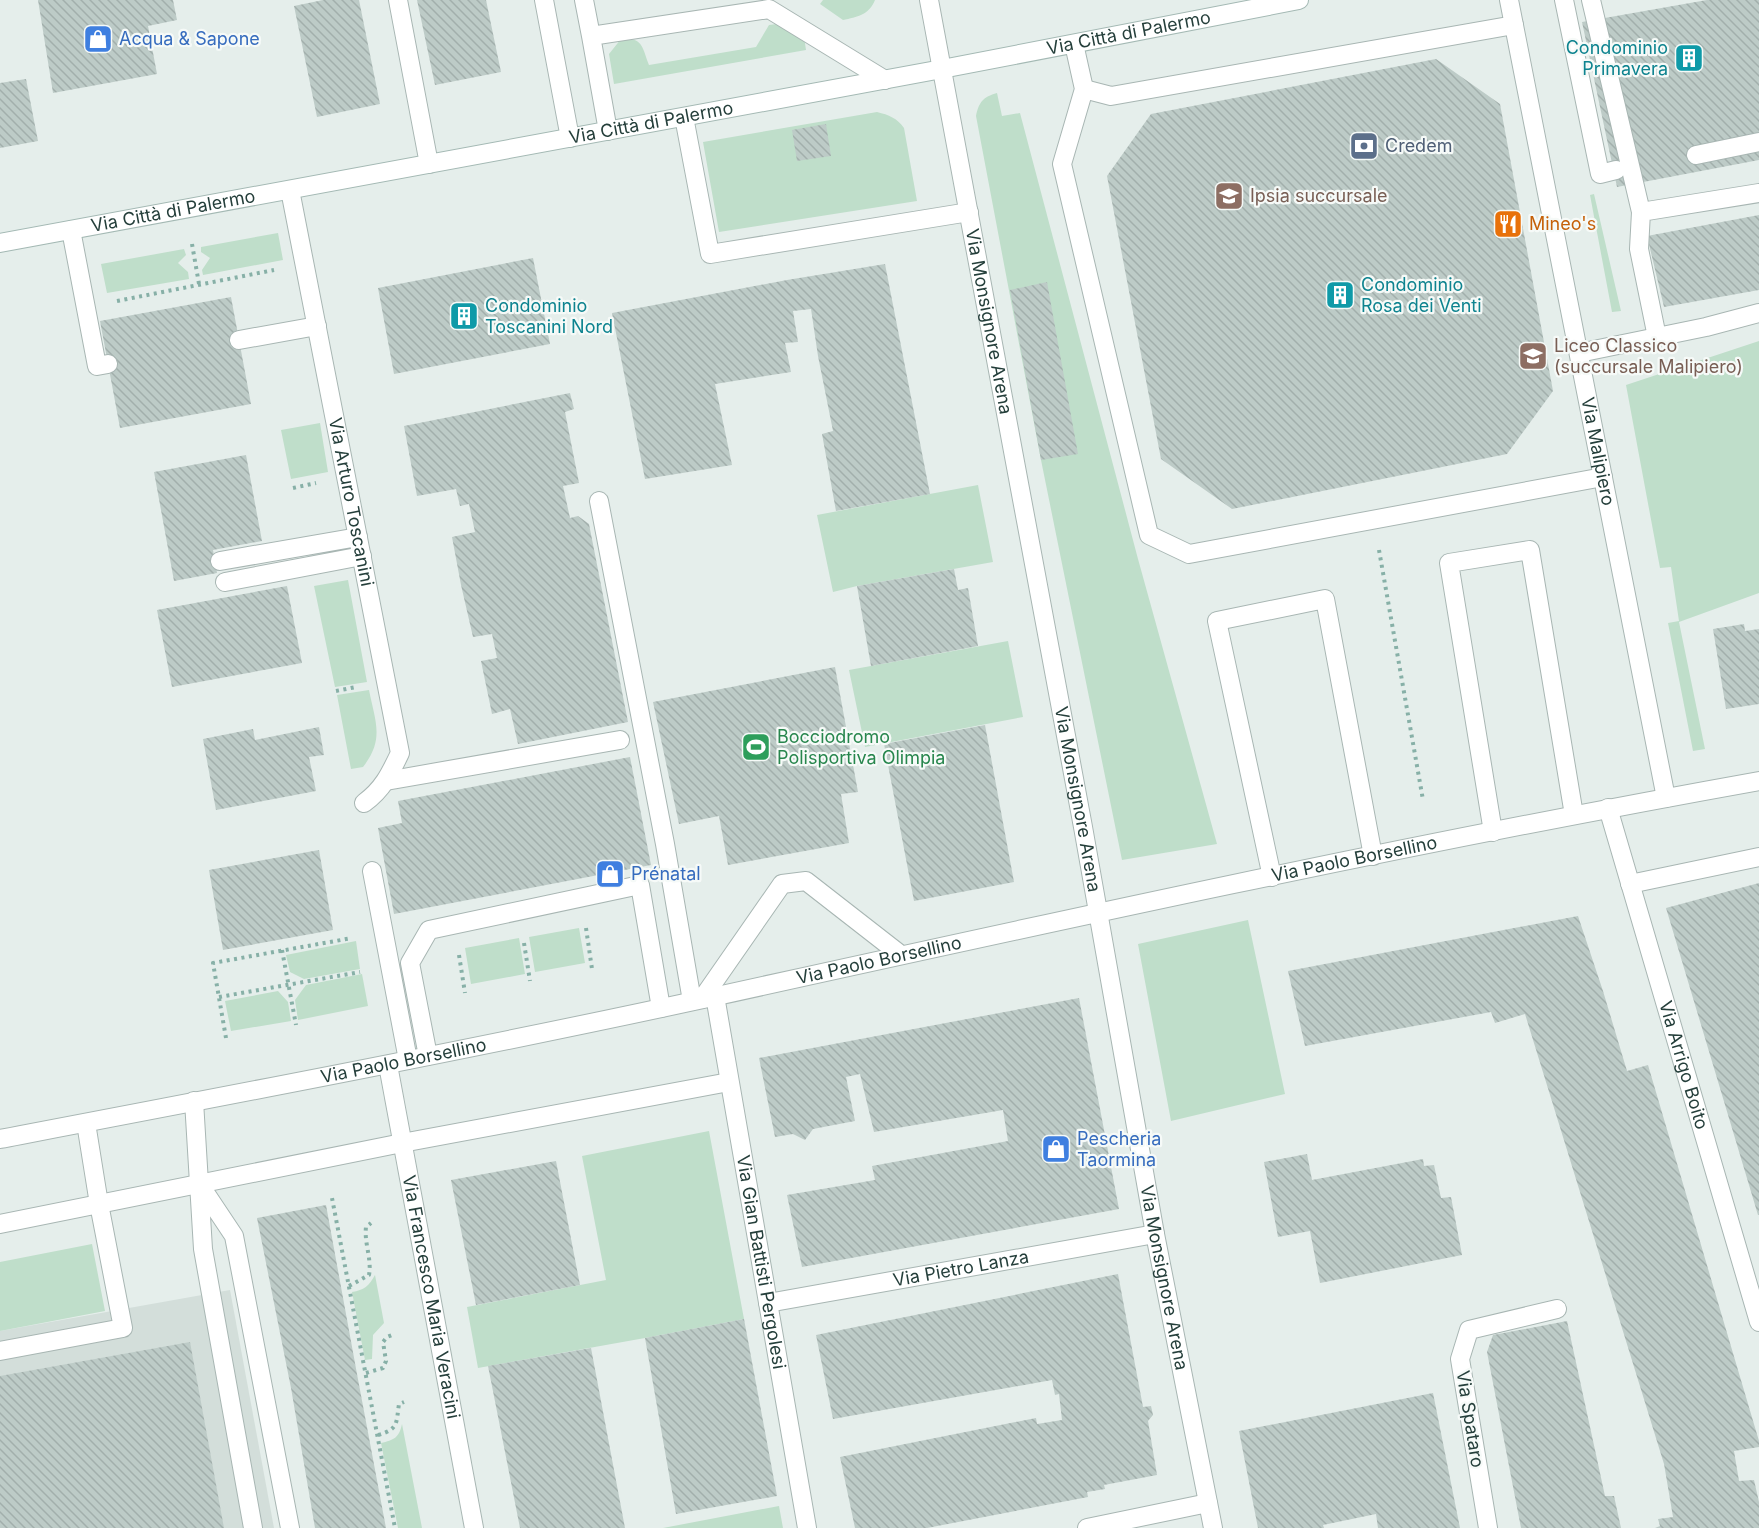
<svg xmlns="http://www.w3.org/2000/svg" width="1759" height="1528" viewBox="0 0 1759 1528" font-family="Inter,sans-serif">
<style>
.built{fill:#d3deda}
.green{fill:#bfdeca}
.building{fill:url(#building-back-hatch)}
.lines{fill:none;stroke-linecap:round;stroke-linejoin:round}
.lane-casing{stroke:#a8b6b3;stroke-width:20}
.street-casing{stroke:#a8b6b3;stroke-width:20}
.secondary-casing{stroke:#a4b9b4;stroke-width:20}
.path{stroke:#87b0a7;stroke-width:4;stroke-dasharray:3 4.5;stroke-linecap:butt}
.lane{stroke:#fff;stroke-width:18}
.street{stroke:#fff;stroke-width:18}
.secondary{stroke:#fff;stroke-width:18}
.labels{text-anchor:middle;stroke-width:4.5;stroke-linejoin:round;paint-order:stroke}
.street-label{font-size:18px;fill:#253f3b;stroke:#f6faf8}
.shop-label{font-size:18px;fill:#366cbe;stroke:#f6faf8;text-anchor:start}
.culture-label{font-size:18px;fill:#0d838f;stroke:#f6faf8;text-anchor:start}
.service-label{font-size:18px;fill:#4e5e75;stroke:#f6faf8;text-anchor:start}
.education-label{font-size:18px;fill:#785e54;stroke:#f6faf8;text-anchor:start}
.food-label{font-size:18px;fill:#c56008;stroke:#f6faf8;text-anchor:start}
.leisure-label{font-size:18px;fill:#27864d;stroke:#f6faf8;text-anchor:start}
</style>
<defs>
<pattern id="building-back-hatch" width="6" height="6" patternUnits="userSpaceOnUse" patternTransform="scale(1.5)"><rect width="6" height="6" fill="#bdcbc7"/><path d="M-1 5l2 2M0 0l6 6M5-1l2 2" fill="none" stroke="#a2afac"/></pattern>
</defs>
<rect width="100%" height="100%" fill="#e5eeeb"/>
<path class="built" d="M 230,1290 L 274,1528 L 0,1528 L 0,1331 Z"/>
<path class="green" d="M 823,0 L 875,0 C 869,15 857,17 843,20 L 820,4 Z
M 785,23 L 804,37 L 806,50 L 614,84 L 609,54 L 621,39 C 643,37 642,47 649,65 L 756,47 L 769,25 Z
M 997,93 L 1002,116 L 1020,113 L 1138,559 L 1217,844 L 1122,860 L 1041,460 L 976,116 C 979,102 983,97 997,93 Z
M 877,112 C 889,115 897,118 904,128 L 917,201 L 719,232 L 703,142 Z
M 1594,194 L 1621,311 L 1612,312 L 1590,195 Z
M 278,233 L 283,260 L 203,275 L 202,270 L 210,258 L 201,252 L 201,247 Z
M 184,249 L 186,255 L 178,263 L 188,272 L 189,279 L 107,293 L 101,264 Z
M 1759,341 L 1759,593 L 1679,622 L 1705,749 L 1693,751 L 1668,623 L 1679,621 L 1671,567 L 1660,568 L 1626,385 Z
M 320,423 L 328,472 L 291,479 L 281,430 Z
M 978,485 L 993,562 L 857,586 L 833,592 L 817,515 Z
M 348,580 L 367,682 L 335,687 L 314,586 Z
M 1008,641 L 1023,717 L 865,747 L 849,670 Z
M 369,690 C 375,721 385,739 363,767 L 351,769 L 337,695 Z
M 1248,920 L 1285,1094 L 1171,1121 L 1138,944 Z
M 579,928 L 585,963 L 535,972 L 529,937 Z
M 519,938 L 525,974 L 471,984 L 465,948 Z
M 356,941 L 360,969 L 304,979 L 290,972 L 286,955 Z
M 362,974 L 368,1006 L 298,1020 L 295,1000 L 306,985 Z
M 278,991 L 288,1002 L 291,1021 L 231,1031 L 225,1001 Z
M 709,1131 L 744,1319 L 645,1338 L 478,1368 L 467,1307 L 606,1280 L 582,1156 Z
M 92,1244 L 105,1311 L 0,1331 L 0,1262 Z
M 375,1275 L 384,1323 L 373,1335 L 372,1359 L 365,1360 L 352,1292 C 364,1290 369,1286 375,1275 Z
M 402,1424 L 422,1528 L 398,1528 L 381,1443 C 394,1440 399,1438 402,1424 Z
M 779,1506 L 783,1528 L 663,1528 Z"/>
<path class="building" d="M 38,0 L 173,0 L 177,20 L 148,26 L 157,74 L 53,93 Z
M 323,0 L 359,0 L 380,104 L 317,117 L 294,6 Z
M 417,0 L 486,0 L 501,72 L 435,85 Z
M 1707,0 L 1759,0 L 1759,160 L 1617,187 L 1582,22 Z
M 1436,59 L 1500,104 L 1553,391 L 1507,454 L 1232,509 L 1161,459 L 1107,176 L 1151,114 Z
M 26,79 L 38,141 L 0,148 L 0,83 Z
M 826,124 L 831,156 L 797,161 L 792,130 Z
M 1759,215 L 1759,290 L 1664,307 L 1647,236 Z
M 533,258 L 550,344 L 394,374 L 378,288 Z
M 885,264 L 930,494 L 836,511 L 822,434 L 833,431 L 818,356 L 811,309 L 793,311 L 798,342 L 785,343 L 791,372 L 715,384 L 732,465 L 645,479 L 612,313 L 787,280 Z
M 1047,282 L 1078,454 L 1041,460 L 1010,290 Z
M 231,297 L 251,404 L 120,428 L 100,321 Z
M 570,393 L 574,409 L 565,412 L 579,483 L 563,486 L 570,518 L 578,516 L 589,524 L 628,722 L 518,744 L 510,709 L 492,714 L 481,661 L 497,658 L 492,634 L 473,637 L 461,585 L 452,537 L 475,532 L 469,504 L 460,506 L 456,489 L 417,496 L 404,426 Z
M 246,455 L 262,541 L 213,550 L 217,573 L 174,581 L 154,472 Z
M 954,569 L 958,590 L 968,588 L 978,646 L 871,666 L 857,586 Z
M 287,586 L 302,663 L 172,687 L 157,610 Z
M 1744,624 L 1745,631 L 1759,629 L 1759,704 L 1726,709 L 1713,629 Z
M 835,667 L 858,792 L 841,794 L 849,843 L 728,865 L 719,816 L 679,824 L 653,702 Z
M 985,725 L 1014,882 L 914,901 L 884,744 Z
M 319,727 L 324,755 L 309,757 L 316,791 L 216,810 L 203,739 L 253,729 L 255,740 Z
M 630,757 L 651,865 L 394,914 L 378,828 L 402,823 L 398,801 Z
M 319,850 L 333,930 L 223,950 L 209,870 Z
M 1759,883 L 1759,1215 L 1758,1215 L 1666,908 Z
M 1578,916 L 1603,991 L 1627,1071 L 1648,1065 L 1714,1289 L 1759,1441 L 1759,1447 L 1734,1451 L 1739,1481 L 1754,1480 L 1759,1502 L 1759,1528 L 1655,1528 L 1660,1526 L 1658,1519 L 1673,1517 L 1664,1464 L 1525,1014 L 1495,1023 L 1491,1012 L 1305,1046 L 1288,971 Z
M 1079,998 L 1119,1209 L 802,1267 L 787,1195 L 875,1180 L 872,1166 L 1008,1141 L 1003,1110 L 874,1132 L 860,1074 L 846,1077 L 855,1121 L 813,1129 L 805,1140 L 793,1134 L 775,1137 L 759,1058 Z
M 1307,1154 L 1312,1180 L 1423,1159 L 1424,1166 L 1434,1165 L 1441,1198 L 1451,1197 L 1462,1255 L 1320,1283 L 1310,1231 L 1278,1237 L 1264,1162 Z
M 556,1161 L 580,1285 L 476,1305 L 451,1180 Z
M 326,1205 L 357,1374 L 386,1528 L 315,1528 L 291,1388 L 257,1218 Z
M 1118,1274 L 1143,1407 L 1151,1406 L 1153,1415 L 1148,1421 L 1157,1475 L 1104,1485 L 1105,1489 L 1087,1492 L 1088,1497 L 927,1528 L 855,1528 L 840,1457 L 1036,1418 L 1037,1424 L 1062,1420 L 1059,1394 L 1055,1395 L 1052,1380 L 833,1419 L 816,1335 Z
M 744,1319 L 777,1496 L 676,1514 L 645,1338 Z
M 1567,1321 L 1605,1496 L 1614,1496 L 1621,1528 L 1521,1528 L 1487,1352 L 1493,1335 Z
M 190,1342 L 224,1528 L 0,1528 L 0,1376 Z
M 591,1348 L 625,1528 L 520,1528 L 488,1366 Z
M 1433,1393 L 1460,1528 L 1378,1528 L 1376,1514 L 1323,1525 L 1324,1528 L 1258,1528 L 1239,1431 Z"/>
<g class="lines">
<g class="lane-casing">
<path id="lane" d="M 398,0 L 429,164
M 544,0 L 570,138
M 584,0 L 591,36
M 1564,0 L 1600,174 L 1616,170
M 1591,0 L 1641,212 L 1759,193
M 608,131 L 591,36 L 769,9 L 885,80
M 1696,155 L 1759,142
M 1641,212 L 1639,249 L 1657,337
M 71,230 L 97,366 L 108,364
M 239,340 L 317,326
M 599,501 L 665,844 L 692,1001
M 220,561 L 358,537
M 225,582 L 362,556
M 386,781 L 620,740
M 372,871 L 408,1060
M 1272,877 L 1217,621 L 1325,599 L 1373,856
M 702,999 L 782,884 L 806,881 L 901,955
M 428,1056 L 410,963 L 429,930 L 640,885 L 661,1008
M 194,1101 L 203,1249 L 253,1528
M 200,1185 L 234,1236 L 290,1528
M 0,1351 L 123,1328 L 99,1204 L 86,1123"/>
</g>
<g class="street-casing">
<g id="street">
<path id="s1" d="M 929,0 L 1083,827 L 1155,1234 L 1213,1528"/>
<path id="s2" d="M 1509,0 L 1666,798"/>
<path d="M 1074,44 L 1084,89 L 1062,164 L 1149,535 L 1189,554 L 1603,477"/>
<path d="M 1084,89 L 1111,96 L 1514,25"/>
<path d="M 684,117 L 710,254 L 969,212"/>
<path id="s3" d="M 290,190 L 400,753 C 390,774 383,789 364,803"/>
<path d="M 1579,353 L 1706,327 L 1759,313"/>
<path id="s4" d="M 1608,808 L 1759,1322"/>
<path d="M 1493,832 L 1449,563 L 1530,550 L 1574,815"/>
<path d="M 1630,884 L 1759,857"/>
<path id="s5" d="M 715,996 L 807,1528"/>
<path id="s6" d="M 388,1065 L 474,1528"/>
<path id="s7" d="M 0,1139 C 236,1094 473,1049 708,998 C 1057,921 1407,844 1759,781"/>
<path d="M 0,1224 L 402,1143 L 729,1082"/>
<path id="s8" d="M 768,1303 L 1155,1234"/>
<path d="M 1087,1528 L 1208,1503"/>
<path d="M 1488,1528 L 1460,1359 L 1469,1330 L 1557,1309"/>
</g>
</g>
<g class="secondary-casing">
<g id="secondary">
<path id="s9" d="M 0,243 L 942,69 L 1299,0"/>
</g>
</g>
<path class="path" d="M 192,244 L 199,284
M 117,301 L 274,270
M 293,488 L 316,483
M 1379,550 L 1423,800
M 336,691 L 356,687
M 586,928 L 592,969
M 524,943 L 530,981
M 282,950 L 296,1025
M 459,955 L 465,993
M 219,997 L 360,972
M 226,1038 L 213,963 L 352,938
M 332,1198 L 395,1528
M 349,1286 L 369,1275 C 372,1259 364,1243 366,1227 L 371,1223
M 366,1373 L 383,1368 L 386,1361 L 383,1342 L 387,1337 L 392,1335
M 378,1435 C 399,1429 396,1423 399,1404 L 404,1402"/>
<use href="#lane" class="lane"/>
<use href="#street" class="street"/>
<use href="#secondary" class="secondary"/>
</g>
<defs>
<g id="shop-square" transform="scale(1.5)"><rect x="-9" y="-9" width="18" height="18" rx="4" fill="#3f7fe0" stroke="#f6faf8"/><path d="M-5-2.5h2.3a2.7 3.5 0 0 1 5.4 0H5L5.5 6h-11ZM-1.5-2.5h3a1.5 2.3 0 0 0-3 0Z" fill="#fff"/></g>
<g id="building-square" transform="scale(1.5)"><rect x="-9" y="-9" width="18" height="18" rx="4" fill="#0f9aa8" stroke="#f6faf8"/><path d="M-4-6H4V6H1V3H-1V6H-4ZM-2.5-4.3h1.7v1.8h-1.7ZM.8-4.3h1.7v1.8H.8ZM-2.5-1h1.7V.8h-1.7ZM.8-1h1.7V.8H.8Z" fill="#fff"/></g>
<g id="bank-square" transform="scale(1.5)"><rect x="-9" y="-9" width="18" height="18" rx="4" fill="#5c6f8a" stroke="#f6faf8"/><path d="M-6-4H6V4H-6ZM0-2.3a2.3 2.3 0 1 0 0 4.6a2.3 2.3 0 1 0 0-4.6Z" fill="#fff"/></g>
<g id="school-square" transform="scale(1.5)"><rect x="-9" y="-9" width="18" height="18" rx="4" fill="#8d6e63" stroke="#f6faf8"/><path d="M0-5L7-2L0 1L-7-2ZM-4 1L0 2.5L4 1V4Q0 6-4 4Z" fill="#fff"/></g>
<g id="restaurant-square" transform="scale(1.5)"><rect x="-9" y="-9" width="18" height="18" rx="4" fill="#e8710a" stroke="#f6faf8"/><path d="M-5-6h1v4h1v-4h1v4h1v-4h1v5L-1.5 .5V6h-2V.5L-5-1ZM5-6V6H3V1.5H1.5Q1.5-4 5-6Z" fill="#fff"/></g>
<g id="stadium-square" transform="scale(1.5)"><rect x="-9" y="-9" width="18" height="18" rx="4" fill="#2e9e5b" stroke="#f6faf8"/><path d="M0-5a6.5 5 0 1 0 0 10a6.5 5 0 1 0 0-10ZM-3.5-1.8h7v3.6h-7Z" fill="#fff"/></g>
</defs>
<g fill-rule="evenodd">
<use href="#shop-square" x="98" y="39"/>
<use href="#building-square" x="1689" y="58"/>
<use href="#bank-square" x="1364" y="146"/>
<use href="#school-square" x="1229" y="196"/>
<use href="#restaurant-square" x="1508" y="224"/>
<use href="#building-square" x="1340" y="295"/>
<use href="#building-square" x="464" y="316"/>
<use href="#school-square" x="1533" y="356"/>
<use href="#stadium-square" x="756" y="747"/>
<use href="#shop-square" x="610" y="874"/>
<use href="#shop-square" x="1056" y="1149"/>
</g>
<g class="labels">
<g class="street-label">
<text dy="6" stroke="none"><textPath href="#s9" startOffset="1148">Via Città di Palermo</textPath></text>
<text dy="6" stroke="none"><textPath href="#s9" startOffset="662">Via Città di Palermo</textPath></text>
<text dy="6" stroke="none"><textPath href="#s9" startOffset="176">Via Città di Palermo</textPath></text>
<text dy="6" stroke="none"><textPath href="#s1" startOffset="327">Via Monsignore Arena</textPath></text>
<text dy="6" stroke="none"><textPath href="#s2" startOffset="460">Via Malipiero</textPath></text>
<text dy="6" stroke="none"><textPath href="#s3" startOffset="318">Via Arturo Toscanini</textPath></text>
<text dy="6" stroke="none"><textPath href="#s1" startOffset="813">Via Monsignore Arena</textPath></text>
<text dy="6" stroke="none"><textPath href="#s7" startOffset="1383">Via Paolo Borsellino</textPath></text>
<text dy="6" stroke="none"><textPath href="#s7" startOffset="897">Via Paolo Borsellino</textPath></text>
<text dy="6" stroke="none"><textPath href="#s7" startOffset="411">Via Paolo Borsellino</textPath></text>
<text dy="6" stroke="none"><textPath href="#s4" startOffset="268">Via Arrigo Boito</textPath></text>
<text dy="6" stroke="none"><textPath href="#s5" startOffset="270">Via Gian Battisti Pergolesi</textPath></text>
<text dy="6" stroke="none"><textPath href="#s8" startOffset="196">Via Pietro Lanza</textPath></text>
<text dy="6" stroke="none"><textPath href="#s1" startOffset="1299">Via Monsignore Arena</textPath></text>
<text dy="6" stroke="none"><textPath href="#s6" startOffset="236">Via Francesco Maria Veracini</textPath></text>
<text transform="translate(1470 1419) rotate(81)" y="6">Via Spataro</text>
</g>
<g class="shop-label">
<text x="119" y="45">Acqua &amp; Sapone</text>
<text x="631" y="880">Prénatal</text>
<text x="1077" y="1145">Pescheria<tspan x="1077" dy="21">Taormina</tspan></text>
</g>
<g class="culture-label">
<text x="1668" y="54" text-anchor="end">Condominio<tspan x="1668" dy="21">Primavera</tspan></text>
<text x="1361" y="291">Condominio<tspan x="1361" dy="21">Rosa dei Venti</tspan></text>
<text x="485" y="312">Condominio<tspan x="485" dy="21">Toscanini Nord</tspan></text>
</g>
<g class="service-label">
<text x="1385" y="152">Credem</text>
</g>
<g class="education-label">
<text x="1250" y="202">Ipsia succursale</text>
<text x="1554" y="352">Liceo Classico<tspan x="1554" dy="21">(succursale Malipiero)</tspan></text>
</g>
<g class="food-label">
<text x="1529" y="230">Mineo's</text>
</g>
<g class="leisure-label">
<text x="777" y="743">Bocciodromo<tspan x="777" dy="21">Polisportiva Olimpia</tspan></text>
</g>
</g>
</svg>
